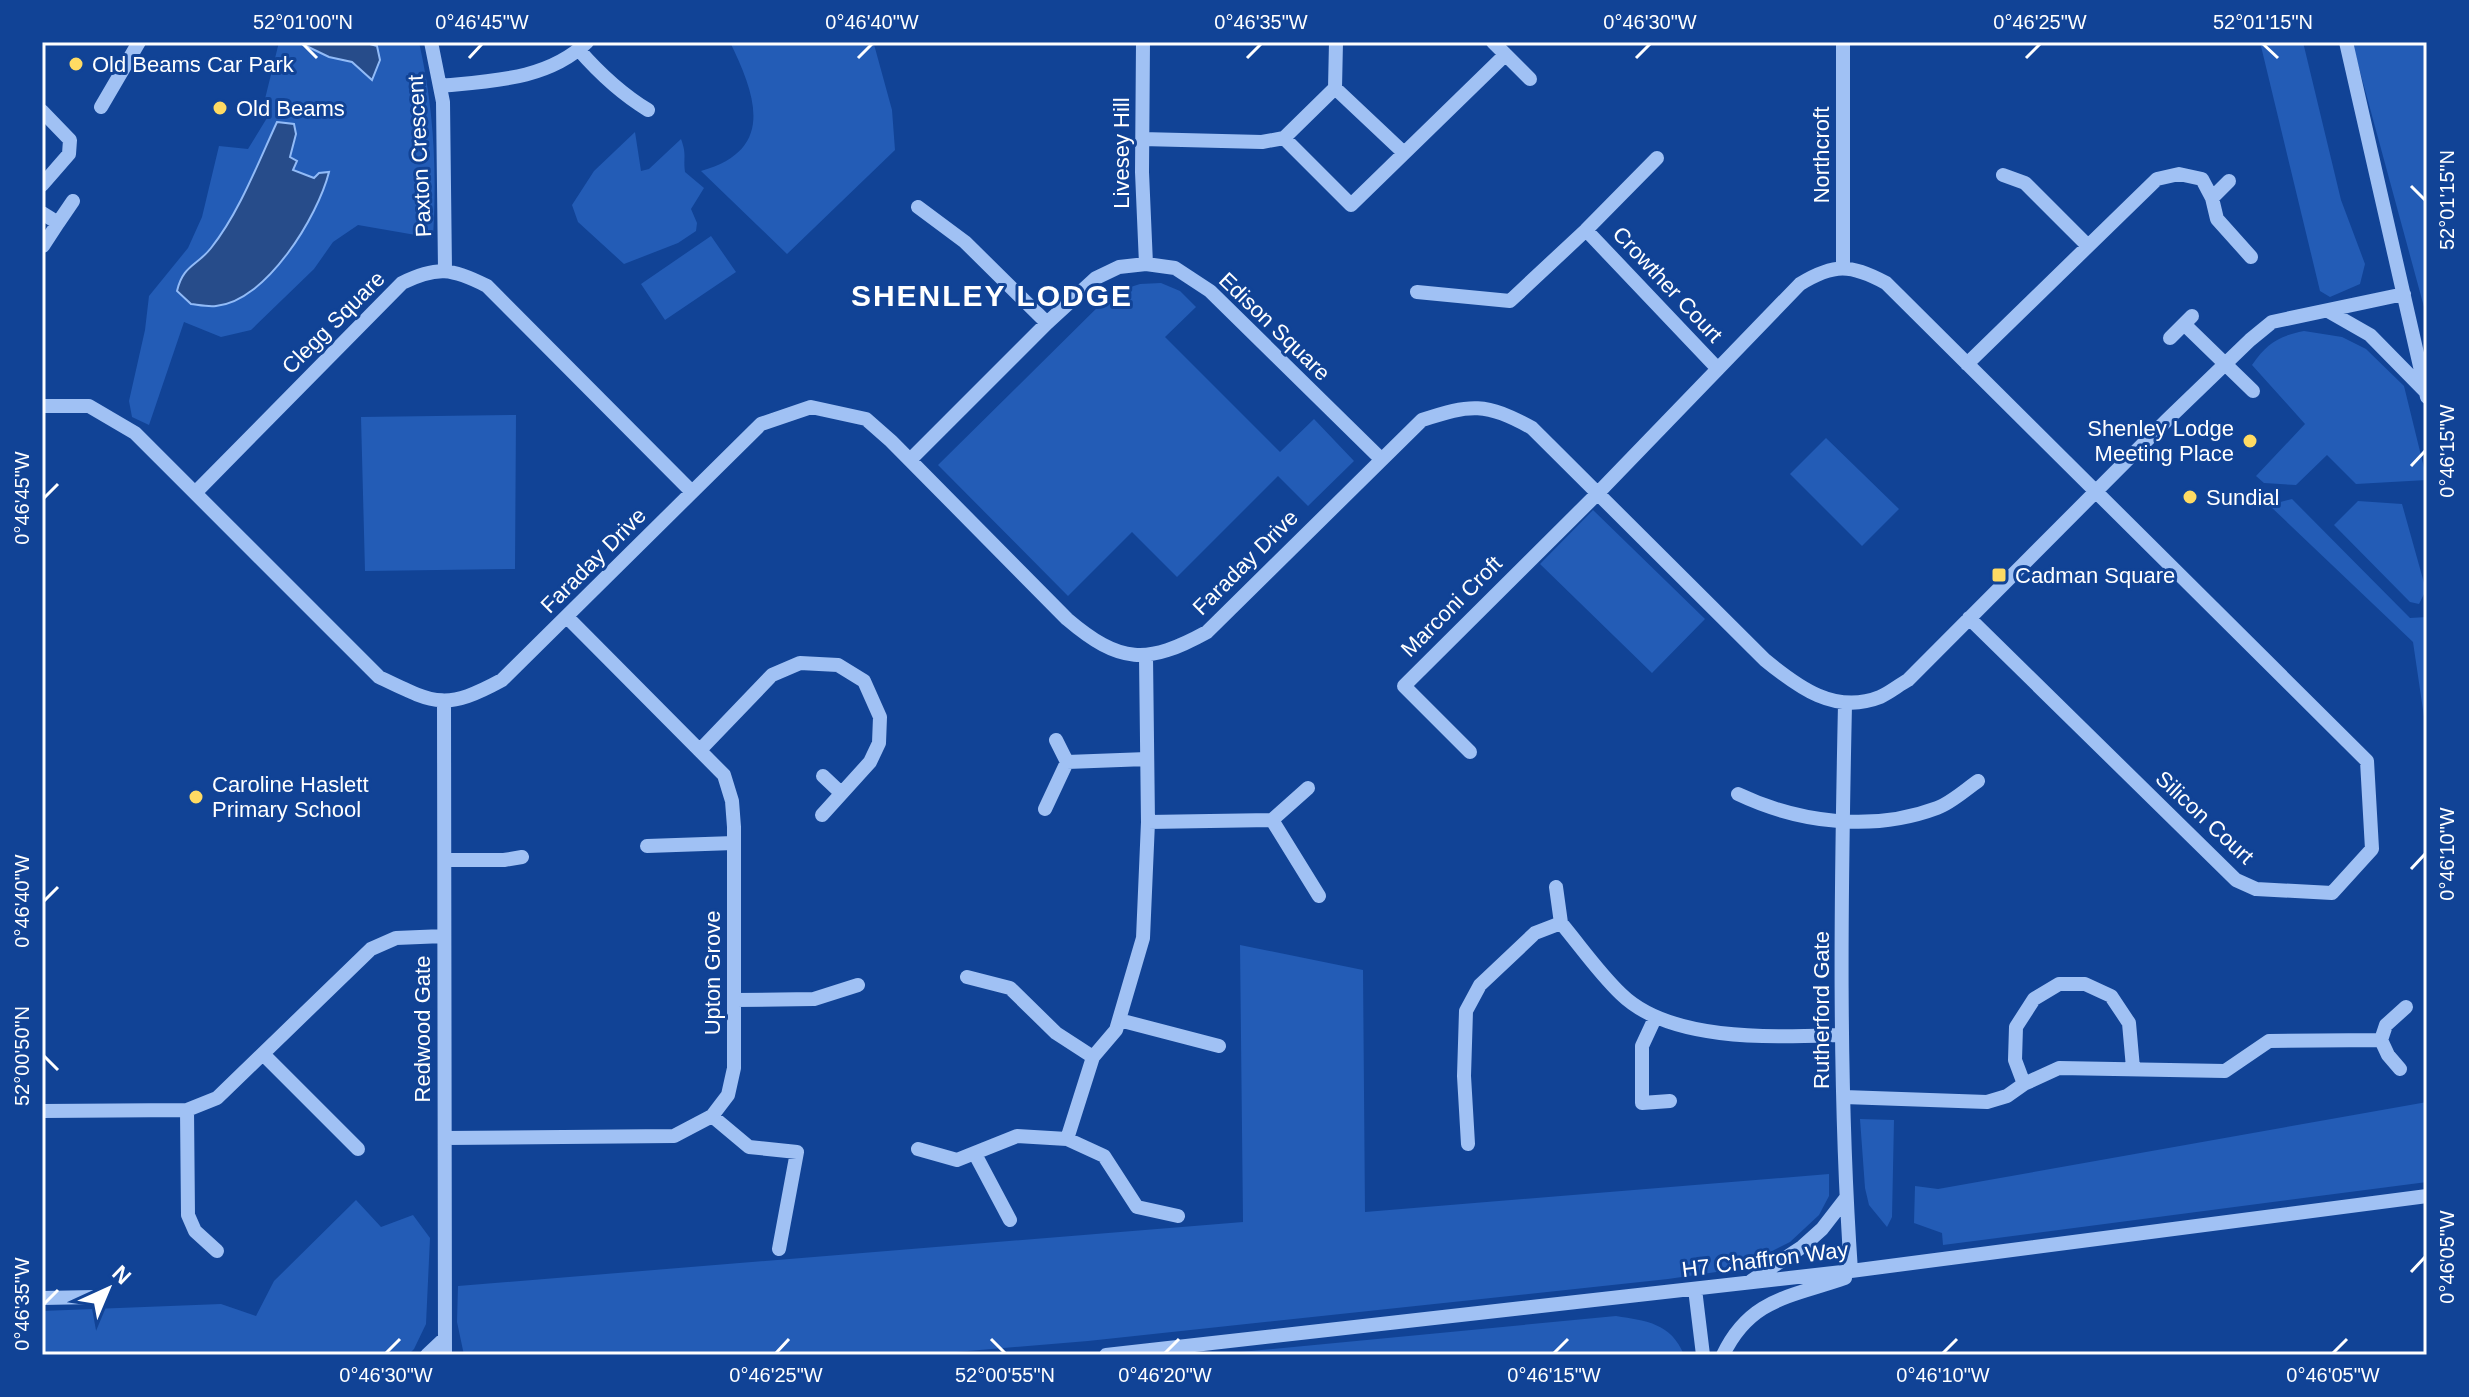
<svg xmlns="http://www.w3.org/2000/svg" width="2469" height="1397" viewBox="0 0 2469 1397" font-family="Helvetica,sans-serif">
<style>
.green{fill:#235cb6}
.water{fill:#274c8a;stroke:#92bbf7;stroke-width:2}
.lines{fill:none;stroke-linecap:round;stroke-linejoin:round}
.minor{stroke:#a0c1f4;stroke-width:14}
.ticks{fill:none;stroke:#fff;stroke-width:3}
.poi-dot{fill:#ffdb63;stroke:#114396;stroke-width:3}
.labels{text-anchor:middle;stroke-width:6;stroke-linejoin:round;paint-order:stroke}
.poi-label{font-size:22px;fill:#fff;stroke:#114396;text-anchor:start}
.street-label{font-size:22px;fill:#fff;stroke:#114396}
.district-label{font-size:30px;font-weight:bold;letter-spacing:2px;fill:#fff;stroke:#114396}
.neatline{fill:none;stroke:#fff;stroke-width:3}
.ticks-label{font-size:20px;text-anchor:middle;fill:#fff}
</style>
<rect width="100%" height="100%" fill="#114396"/>
<path class="green" d="M 279,42 L 419,42 C 434,109 437,169 433,238 L 358,225 L 333,242 L 314,269 L 251,330 L 221,337 L 184,322 L 149,425 L 132,417 L 129,401 L 145,330 L 149,296 L 188,248 L 202,217 L 219,146 L 248,149 L 270,113 L 263,107 Z
M 730,42 L 873,42 L 875,48 L 892,110 L 895,150 L 787,254 L 701,171 C 776,150 756,96 730,42 Z
M 2260,42 L 2303,42 L 2341,200 L 2365,264 L 2360,284 L 2330,297 L 2320,291 Z
M 2352,42 L 2427,42 L 2427,318 Z
M 635,132 L 641,171 L 649,169 L 681,139 C 687,155 683,157 685,172 L 704,188 L 691,209 L 697,223 L 696,231 L 678,243 L 624,264 L 578,222 L 572,205 L 594,171 Z
M 711,236 L 736,272 L 665,320 L 641,284 Z
M 1161,283 L 1180,291 L 1196,307 L 1165,337 L 1280,452 L 1314,419 L 1354,461 L 1308,506 L 1278,476 L 1177,577 L 1132,532 L 1068,596 L 938,465 L 1112,293 L 1140,284 Z
M 2304,331 L 2342,337 L 2366,349 L 2404,386 L 2427,480 L 2356,484 L 2327,455 L 2296,485 L 2264,483 L 2256,476 L 2305,424 L 2252,365 C 2267,343 2279,336 2304,331 Z
M 516,415 L 515,569 L 365,571 L 361,417 Z
M 1826,438 L 1899,509 L 1862,546 L 1790,474 Z
M 2292,499 L 2410,618 L 2427,617 L 2427,737 L 2413,642 L 2269,505 Z
M 2358,501 L 2402,504 L 2426,590 L 2419,604 L 2410,602 L 2334,525 Z
M 1593,510 L 1705,619 L 1652,673 L 1540,564 Z
M 1240,945 L 1363,970 L 1365,1212 L 1829,1174 L 1829,1196 L 1819,1215 L 1790,1242 L 1737,1269 L 1668,1279 L 1088,1341 L 921,1355 L 464,1355 L 457,1322 L 458,1286 L 1243,1222 Z
M 2427,1102 L 2427,1182 L 1943,1245 L 1942,1233 L 1914,1223 L 1915,1186 L 1938,1189 Z
M 1860,1119 L 1894,1120 L 1892,1217 L 1887,1227 L 1869,1205 L 1865,1188 Z
M 356,1200 L 381,1227 L 413,1215 L 430,1238 L 426,1324 L 414,1349 L 408,1355 L 42,1355 L 42,1311 L 221,1304 L 256,1316 L 274,1281 Z
M 1616,1316 C 1647,1321 1671,1323 1684,1355 L 1210,1355 Z"/>
<path class="water" d="M 298,42 L 363,42 L 377,46 L 380,60 L 372,80 L 352,62 L 329,57 Z
M 277,122 L 294,124 L 296,134 L 290,157 L 297,161 L 293,170 L 314,178 L 319,173 L 329,172 C 318,216 266,302 216,306 C 208,307 199,305 191,304 L 177,291 C 183,265 197,266 211,248 C 239,213 258,163 277,122 Z"/>
<g class="lines">
<path class="minor" d="M 431,42 L 443,102 L 445,270
M 1143,42 L 1142,172 L 1146,264
M 1493,42 L 1530,79
M 2346,42 L 2427,397
M 579,50 C 600,74 620,93 648,110
M 440,86 C 491,81 548,80 587,42
M 1335,88 L 1404,153
M 101,107 L 139,42
M 42,111 L 70,140 L 69,154 L 42,185
M 1284,138 L 1351,205 L 1505,55
M 1142,139 L 1262,142 L 1284,138 L 1335,88 L 1336,42
M 2003,175 L 2025,183 L 2088,246
M 2212,198 L 2229,181
M 918,207 L 965,242 L 1047,323
M 42,213 L 58,223 L 43,246
M 58,223 L 73,201
M 1586,230 L 1657,158
M 1843,268 L 1843,42
M 1417,292 L 1510,301 L 1586,230 L 1718,369
M 2328,311 L 2370,335 L 2426,392
M 2184,324 L 2253,391
M 2170,338 L 2192,316
M 1967,364 L 2157,179 L 2179,174 L 2202,179 L 2212,198 L 2217,219 L 2251,257
M 42,406 L 89,406 L 135,433 L 379,677 C 435,704 445,711 502,680 L 761,424 L 811,407 L 866,419 L 891,441 L 1067,619 C 1120,664 1147,665 1207,632 L 1422,420 C 1471,404 1485,402 1532,428 L 1765,660 C 1798,687 1835,715 1880,697 C 1889,693 1899,685 1908,680 L 2167,420 L 2250,340 L 2272,322 L 2404,294
M 910,460 L 1047,323 L 1096,278 L 1119,267 L 1146,264 L 1175,268 L 1210,291 L 1381,459
M 195,493 L 402,283 C 437,266 452,268 487,286 L 692,492
M 444,703 L 445,1355
M 1845,704 C 1841,893 1838,1083 1851,1271
M 1056,740 L 1067,762
M 700,750 L 772,675 L 800,663 L 838,665 L 864,681 L 880,717 L 879,743 L 870,762 L 822,815
M 1470,752 L 1404,686 L 1598,493 L 1800,284 C 1834,263 1851,264 1886,283 L 2367,761 L 2372,849 L 2332,893 L 2256,889 L 2236,880 L 1969,618
M 823,776 L 841,793
M 1738,794 C 1799,823 1873,832 1937,808 C 1951,803 1965,790 1978,781
M 1045,809 L 1067,762 L 1147,759
M 1272,820 L 1308,788
M 1148,822 L 1272,820 L 1319,896
M 647,846 L 734,843
M 445,860 L 504,860 L 522,857
M 1556,887 L 1561,923
M 967,977 L 1010,988 L 1056,1033 L 1093,1057
M 735,1000 L 814,999 L 858,985
M 1655,1018 L 1642,1046 L 1642,1103 L 1670,1101
M 1119,1020 L 1219,1046
M 2381,1040 L 2386,1025 L 2406,1007
M 263,1054 L 358,1149
M 2024,1084 L 2015,1060 L 2016,1027 L 2034,999 L 2059,984 L 2085,984 L 2111,996 L 2129,1023 L 2133,1068
M 1844,1097 L 1987,1102 L 2007,1096 L 2024,1084 L 2059,1068 L 2225,1071 L 2269,1041 L 2381,1040 L 2388,1055 L 2400,1069
M 187,1110 L 188,1215 L 195,1231 L 217,1251
M 42,1111 L 187,1110 L 217,1098 L 371,949 L 396,938 L 444,936
M 712,1116 L 749,1147 L 797,1152 L 779,1249
M 445,1138 L 674,1136 L 712,1116 L 728,1095 L 734,1068 L 734,827 L 732,801 L 724,775 L 567,617
M 1067,1139 L 1104,1156 L 1137,1207 L 1178,1216
M 1468,1144 L 1464,1076 L 1466,1011 L 1480,985 L 1535,933 L 1561,923 C 1581,947 1599,973 1621,994 C 1671,1043 1777,1037 1842,1035
M 918,1149 L 957,1160 L 1017,1136 L 1067,1139 L 1093,1057 L 1116,1030 L 1143,938 L 1148,822 L 1146,657
M 975,1154 L 1010,1220
M 1751,1281 L 1802,1247 L 1822,1229 L 1846,1198
M 1695,1289 L 1703,1355
M 42,1298 L 95,1297
M 427,1355 L 445,1338
M 1106,1355 L 1851,1271 L 2427,1196
M 1723,1355 C 1750,1298 1791,1297 1845,1278"/>
</g>
<path class="ticks" d="M 303,44 L 317,58M 2263,44 L 2278,58M 469,58 L 482,44M 858,58 L 872,44M 1247,58 L 1261,44M 1636,58 L 1650,44M 2026,58 L 2040,44M 2411,186 L 2425,200M 2411,466 L 2425,451M 44,498 L 58,484M 2411,869 L 2425,854M 44,901 L 58,887M 44,1056 L 58,1070M 2411,1272 L 2425,1257M 44,1304 L 58,1290M 991,1339 L 1005,1353M 386,1353 L 400,1339M 776,1353 L 789,1339M 1165,1353 L 1179,1339M 1554,1353 L 1568,1339M 1943,1353 L 1957,1339M 2333,1353 L 2347,1339"/>
<g class="poi-dot">
<circle cx="76" cy="64" r="8"/>
<circle cx="220" cy="108" r="8"/>
<circle cx="2250" cy="441" r="8"/>
<circle cx="2190" cy="497" r="8"/>
<rect x="1991" y="567" width="16" height="16" rx="4"/>
<circle cx="196" cy="797" r="8"/>
</g>
<g class="labels">
<g class="poi-label">
<text x="92" y="72">Old Beams Car Park</text>
<text x="236" y="116">Old Beams</text>
<text x="2234" y="436" text-anchor="end">Shenley Lodge<tspan x="2234" dy="25">Meeting Place</tspan></text>
<text x="2206" y="505">Sundial</text>
<text x="2015" y="583">Cadman Square</text>
<text x="212" y="792">Caroline Haslett<tspan x="212" dy="25">Primary School</tspan></text>
</g>
<g class="street-label">
<text transform="translate(1121 153) rotate(-90)" y="8">Livesey Hill</text>
<text transform="translate(1821 155) rotate(-90)" y="8">Northcroft</text>
<text transform="translate(419 156) rotate(-93)" y="8">Paxton Crescent</text>
<text transform="translate(1668 284) rotate(47)" y="8">Crowther Court</text>
<text transform="translate(333 322) rotate(-45)" y="8">Clegg Square</text>
<text transform="translate(1275 326) rotate(44)" y="8">Edison Square</text>
<text transform="translate(593 560) rotate(-45)" y="8">Faraday Drive</text>
<text transform="translate(1245 562) rotate(-45)" y="8">Faraday Drive</text>
<text transform="translate(1451 606) rotate(-45)" y="8">Marconi Croft</text>
<text transform="translate(2205 817) rotate(43)" y="8">Silicon Court</text>
<text transform="translate(712 973) rotate(-90)" y="8">Upton Grove</text>
<text transform="translate(1821 1010) rotate(-90)" y="8">Rutherford Gate</text>
<text transform="translate(422 1029) rotate(-90)" y="8">Redwood Gate</text>
<text transform="translate(1765 1259) rotate(-7)" y="8">H7 Chaffron Way</text>
</g>
<g class="district-label">
<text x="992" y="306">SHENLEY LODGE</text>
</g>
</g>
<rect width="2469" height="1397" fill="none" stroke="#114396" stroke-width="88"/>
<g transform="translate(108 1289) rotate(44)" stroke="#114396" stroke-width="6" paint-order="stroke">
<path d="M0-6L14 30L0 20L-14 30Z" fill="#ffffff"/>
<text y="-12" font-size="22" font-weight="bold" text-anchor="middle" fill="#ffffff">N</text>
</g>
<rect x="44" y="44" width="2381" height="1309" class="neatline"/>
<g class="ticks-label">
<text x="303" y="29">52°01'00"N</text>
<text x="482" y="29">0°46'45"W</text>
<text x="872" y="29">0°46'40"W</text>
<text x="1261" y="29">0°46'35"W</text>
<text x="1650" y="29">0°46'30"W</text>
<text x="2040" y="29">0°46'25"W</text>
<text x="2263" y="29">52°01'15"N</text>
<text transform="translate(2447 200) rotate(-90)" y="7">52°01'15"N</text>
<text transform="translate(2447 451) rotate(-90)" y="7">0°46'15"W</text>
<text transform="translate(22 498) rotate(-90)" y="7">0°46'45"W</text>
<text transform="translate(2447 854) rotate(-90)" y="7">0°46'10"W</text>
<text transform="translate(22 901) rotate(-90)" y="7">0°46'40"W</text>
<text transform="translate(22 1056) rotate(-90)" y="7">52°00'50"N</text>
<text transform="translate(2447 1257) rotate(-90)" y="7">0°46'05"W</text>
<text transform="translate(22 1304) rotate(-90)" y="7">0°46'35"W</text>
<text x="386" y="1382">0°46'30"W</text>
<text x="776" y="1382">0°46'25"W</text>
<text x="1005" y="1382">52°00'55"N</text>
<text x="1165" y="1382">0°46'20"W</text>
<text x="1554" y="1382">0°46'15"W</text>
<text x="1943" y="1382">0°46'10"W</text>
<text x="2333" y="1382">0°46'05"W</text>
</g>
</svg>
